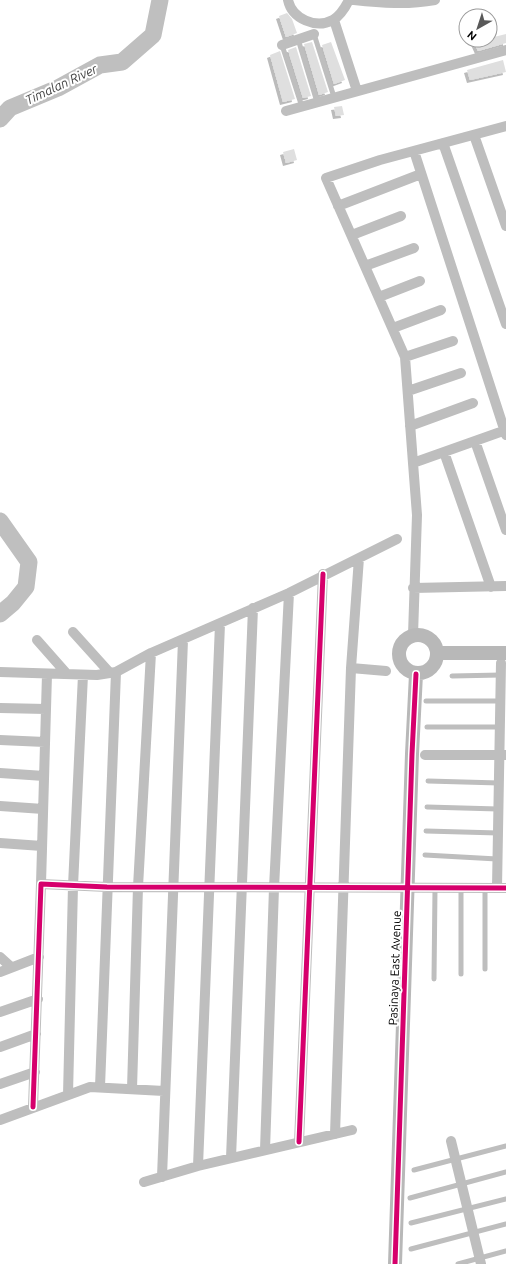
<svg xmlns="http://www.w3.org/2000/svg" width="506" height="1264" viewBox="0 0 506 1264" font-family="Ubuntu,sans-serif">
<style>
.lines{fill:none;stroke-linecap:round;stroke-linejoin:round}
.river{stroke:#bfbfbf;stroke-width:17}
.building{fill:#dfdfdf;filter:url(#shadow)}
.lane{stroke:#bebebe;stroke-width:5}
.street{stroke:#bebebe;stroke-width:10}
.secondary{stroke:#b8b8b8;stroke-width:14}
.cycleway-casing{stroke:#fff;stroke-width:8}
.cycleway{stroke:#d6006c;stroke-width:5}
.labels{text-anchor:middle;stroke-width:4;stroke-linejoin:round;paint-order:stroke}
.street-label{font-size:12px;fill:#000;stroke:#fff}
.water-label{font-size:13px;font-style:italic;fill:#444;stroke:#fff}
</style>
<defs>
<filter id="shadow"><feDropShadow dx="-3" dy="3" stdDeviation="0" flood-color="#0004"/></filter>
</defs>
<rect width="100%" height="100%" fill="#fff"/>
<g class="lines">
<path class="river" d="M 0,119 L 10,108 L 58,88 L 100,65 L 122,62 L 153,35 L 160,0
M 0,521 L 29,562 L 26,587 L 13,603 L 0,614"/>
</g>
<path class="building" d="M 287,13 L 292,19 L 297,33 L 286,37 L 279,16 Z
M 506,34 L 506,43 L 478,51 L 474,42 L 490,40 L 490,38 Z
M 312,42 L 328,92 L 319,95 L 304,44 Z
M 331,42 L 345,80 L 334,84 L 322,45 Z
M 296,47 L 311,96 L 303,98 L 288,50 Z
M 280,51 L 295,99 L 283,102 L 270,55 Z
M 503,60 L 506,72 L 470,80 L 467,70 Z
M 342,106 L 344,115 L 336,116 L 334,107 Z
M 294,149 L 297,160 L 286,163 L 283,152 Z"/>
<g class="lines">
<path class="lane" d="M 314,34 L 334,97
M 298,39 L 317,102
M 282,45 L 302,107
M 452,676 L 501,675
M 426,701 L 501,701
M 427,727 L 500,727
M 428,781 L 499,783
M 427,807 L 498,809
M 426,831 L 498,833
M 425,855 L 497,859
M 461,889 L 461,974
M 485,969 L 485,889
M 434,979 L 435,889
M 414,1170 L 506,1146
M 410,1198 L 506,1172
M 411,1223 L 506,1199
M 411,1249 L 506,1224
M 458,1264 L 506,1251"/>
<path class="street" d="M 288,0 C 292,19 316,29 333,20 C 341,15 345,8 349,0
M 354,0 C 381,3 408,5 435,0
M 334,20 L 357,91
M 282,45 L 314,34
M 286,111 L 506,50
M 474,135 L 506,226
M 443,143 L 506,324
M 414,151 L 506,435
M 338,206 L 421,174
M 352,235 L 401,216
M 365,266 L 414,248
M 379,297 L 420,281
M 393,328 L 441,310
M 405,357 L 453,341
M 408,391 L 461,373
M 410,426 L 473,403
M 475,441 L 506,530
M 444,452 L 491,587
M 413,463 L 405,357 L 326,178 L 380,160 L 506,126
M 413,588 L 506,586
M 73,632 L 110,673
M 413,635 L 417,515 L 413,463 L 506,430
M 37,640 L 67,674
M 351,668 L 386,671
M 0,672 L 97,675 L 116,672 L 151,653 L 289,593 L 397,539
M 0,708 L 46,709
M 0,740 L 45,742
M 425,755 L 505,755
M 0,773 L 44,776
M 0,806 L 43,809
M 0,843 L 42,846
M 41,884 L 47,674
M 497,888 L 501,663
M 0,957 L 11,967
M 0,972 L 39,957
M 0,1012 L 38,999
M 0,1047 L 36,1034
M 0,1084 L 35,1072
M 100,1087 L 116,672
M 132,1089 L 138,887 L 151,653
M 68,1095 L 73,886 L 83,675
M 33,1107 L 41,884 L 107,887 L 506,888
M 0,1120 L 90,1087 L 164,1091
M 335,1134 L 351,668 L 359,558
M 451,1141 L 481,1264
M 299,1142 L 323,574
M 265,1150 L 274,888 L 289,593
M 231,1158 L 253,608
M 198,1166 L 220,624
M 162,1177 L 183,640
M 144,1182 L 198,1166 L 352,1130"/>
<path class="secondary" d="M399 654a19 19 0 1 1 38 0a19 19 0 1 1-38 0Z
M 437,653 L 506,653
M 395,1264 L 412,754 L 416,674"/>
<g class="cycleway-casing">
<path id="cycleway" d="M 33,1107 L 41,884 L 107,887 L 506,888
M 299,1142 L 323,574
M 395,1264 L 412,754 L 416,674"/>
</g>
<use href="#cycleway" class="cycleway"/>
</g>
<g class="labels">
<g class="street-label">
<text transform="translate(395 968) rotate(-88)" y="4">Pasinaya East Avenue</text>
</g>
<g class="water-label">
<text transform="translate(61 84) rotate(-25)" y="5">Timalan River</text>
</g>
</g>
<g transform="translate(478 28) rotate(219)"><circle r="19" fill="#ffffff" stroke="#999999"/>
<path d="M0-3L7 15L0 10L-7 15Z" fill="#595959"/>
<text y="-6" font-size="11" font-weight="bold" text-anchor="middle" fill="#000000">N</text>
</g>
</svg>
